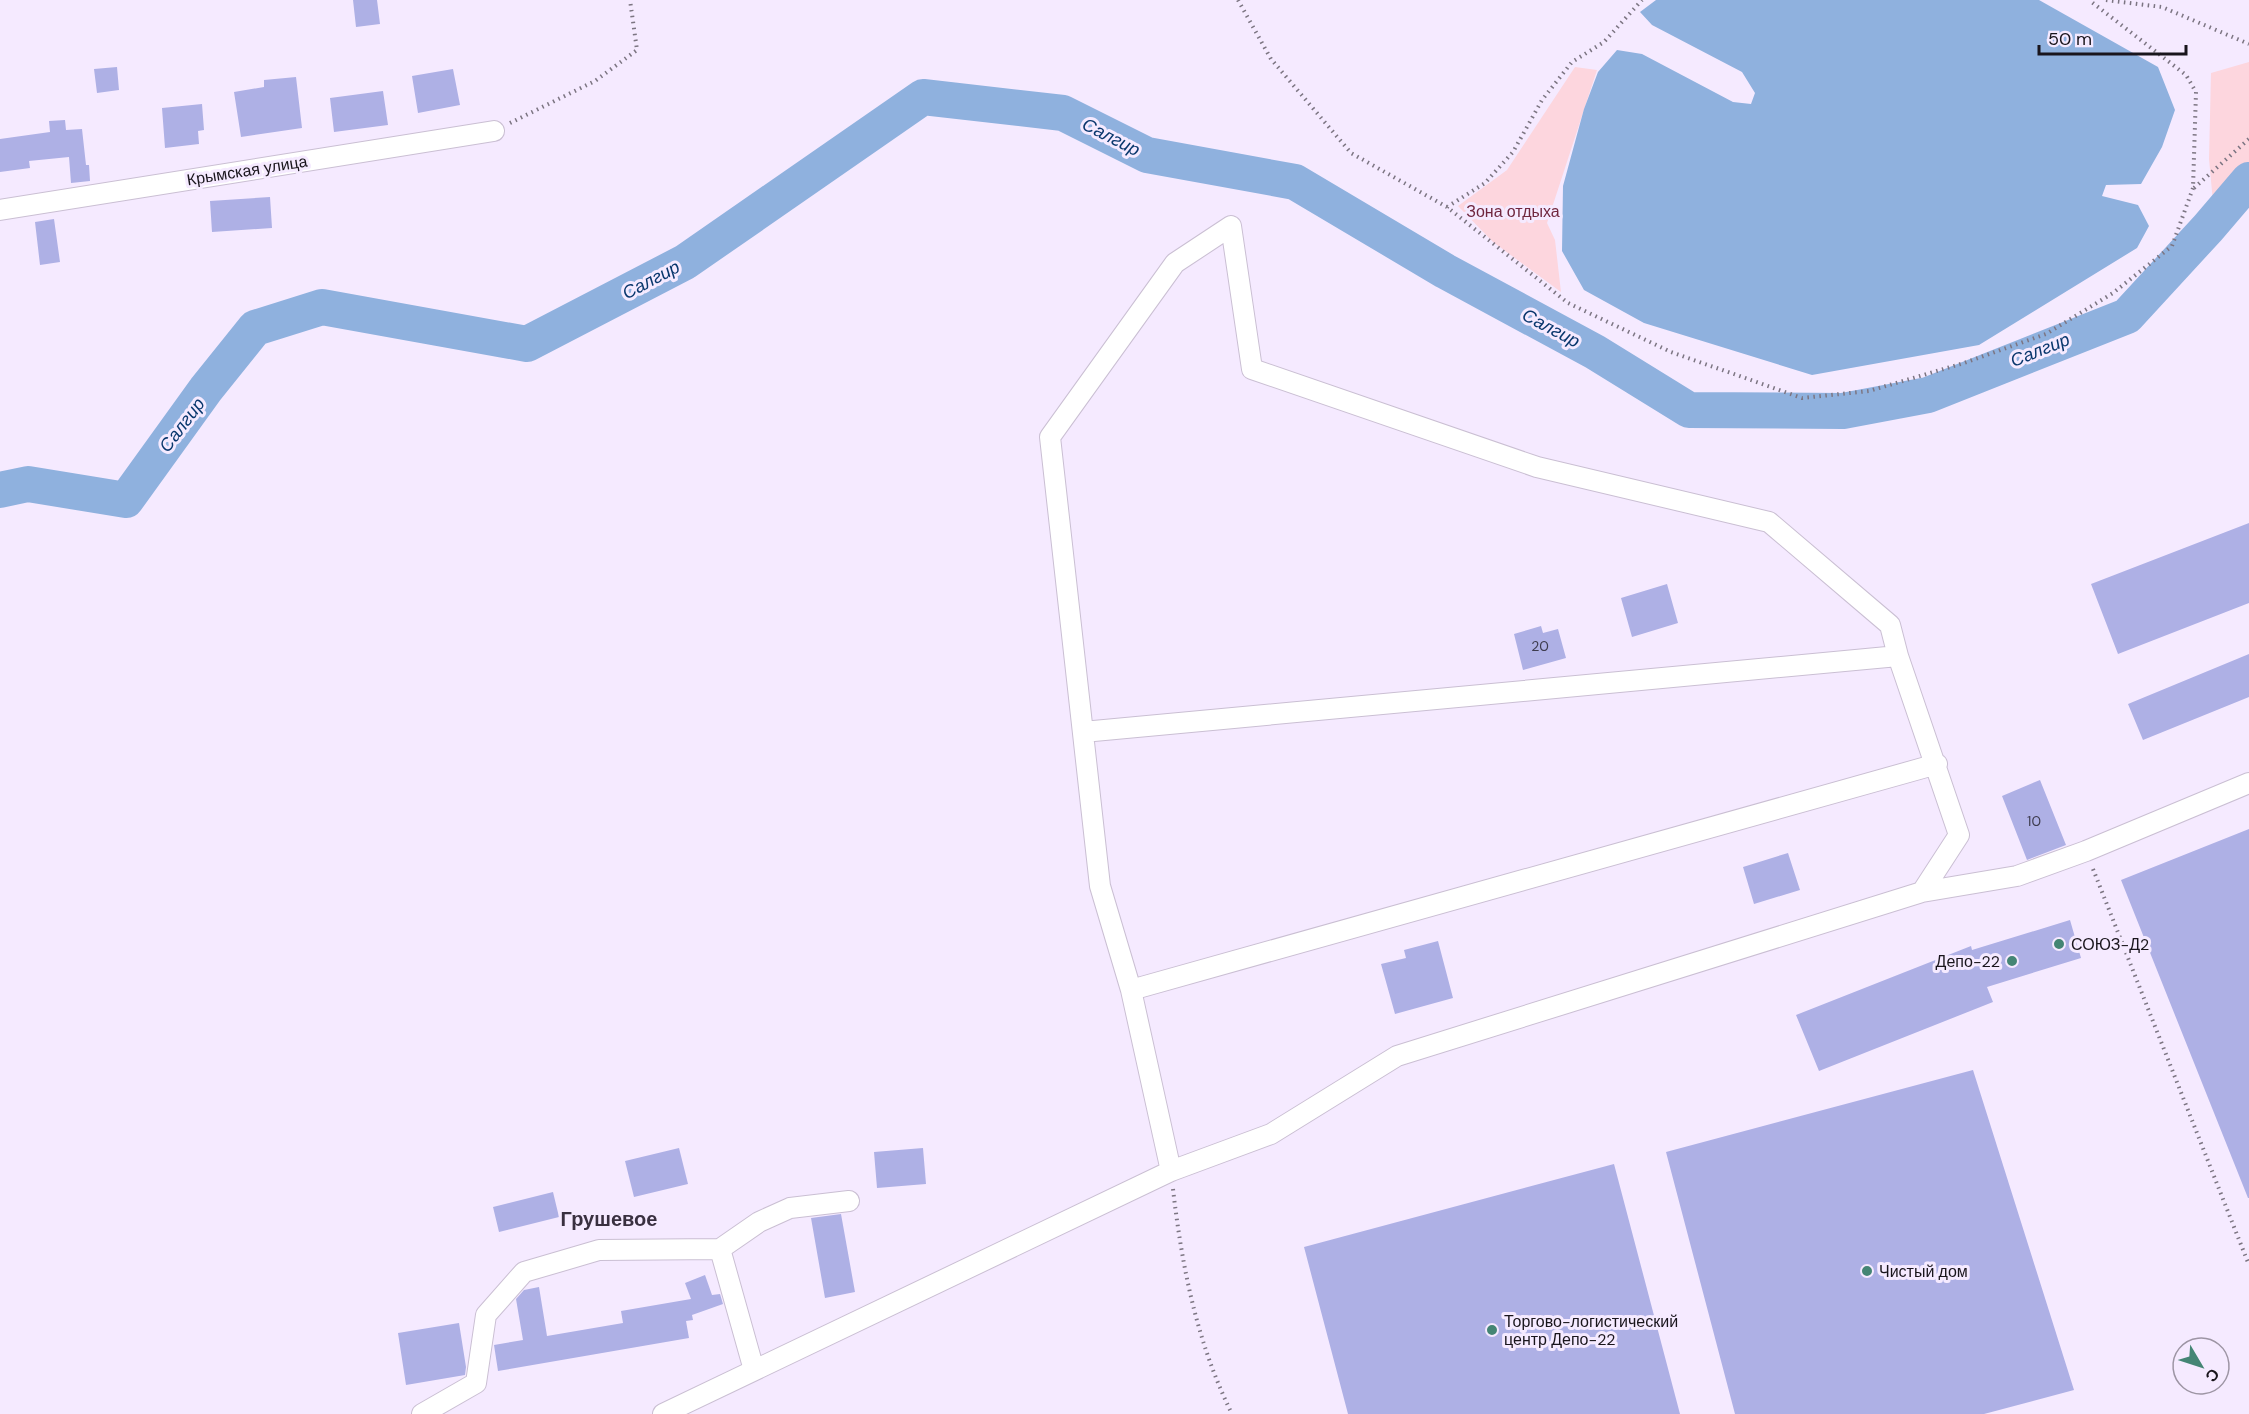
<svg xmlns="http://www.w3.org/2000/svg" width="2249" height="1414" viewBox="0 0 2249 1414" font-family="'DM Sans',sans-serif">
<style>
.green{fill:#fdd6de}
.water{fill:#8fb1de}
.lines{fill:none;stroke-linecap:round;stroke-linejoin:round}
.river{stroke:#8fb1de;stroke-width:36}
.building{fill:#aeb0e5}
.minor-casing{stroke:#cabfd3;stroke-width:22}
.path{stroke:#7c7582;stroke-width:4;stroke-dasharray:1.5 4.5;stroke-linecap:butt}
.minor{stroke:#fff;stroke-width:20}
.poi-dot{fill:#448574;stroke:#f5eaff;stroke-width:2}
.labels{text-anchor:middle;stroke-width:6;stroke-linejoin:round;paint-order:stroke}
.number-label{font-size:14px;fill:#3e3c4e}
.street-label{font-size:16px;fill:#19151c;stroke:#f5eaff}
.park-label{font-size:16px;fill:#70273f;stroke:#f5eaff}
.poi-label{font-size:16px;fill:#19151c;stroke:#f5eaff;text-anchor:start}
.water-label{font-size:18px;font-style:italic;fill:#09376d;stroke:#f5eaff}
.quarter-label{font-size:20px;font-weight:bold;fill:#393040;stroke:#f5eaff}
</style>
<rect width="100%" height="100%" fill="#f5eaff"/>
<path class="green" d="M 2249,62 L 2249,168 L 2213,202 L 2209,159 L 2211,73 Z
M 1575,67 L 1597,70 L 1547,223 L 1555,240 L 1561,292 L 1493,242 L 1458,206 L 1507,170 Z"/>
<path class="water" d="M 1656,0 L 2039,0 L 2158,67 L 2175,110 L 2162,147 L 2141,184 L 2106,185 L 2102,196 L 2138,205 L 2149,226 L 2137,248 L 1979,345 L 1812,375 L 1644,323 L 1584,290 L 1562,251 L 1563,186 L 1584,109 L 1598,72 L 1617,50 L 1642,54 L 1733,102 L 1751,104 L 1755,93 L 1742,72 L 1652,25 L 1640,12 Z"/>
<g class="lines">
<path class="river" d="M 0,490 L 28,484 L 126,500 L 206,389 L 255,328 L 322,307 L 527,344 L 685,262 L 923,97 L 1063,113 L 1147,155 L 1295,182 L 1445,271 L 1595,352 L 1689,410 L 1843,411 L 1928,395 L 2127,316 L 2208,228 L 2249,180"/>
</g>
<path class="building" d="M 353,0 L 377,0 L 380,24 L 356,27 Z
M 117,67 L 119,90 L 97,93 L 94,69 Z
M 453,69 L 460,105 L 418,113 L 412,76 Z
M 296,77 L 302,128 L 241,137 L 234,92 L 264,87 L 264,80 Z
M 383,91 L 388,125 L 334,132 L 330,98 Z
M 202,104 L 204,130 L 198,131 L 199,144 L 165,148 L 162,108 Z
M 65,120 L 66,130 L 82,129 L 86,165 L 89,165 L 90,181 L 71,183 L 69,157 L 29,161 L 30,168 L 0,172 L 0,139 L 50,132 L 49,121 Z
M 270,197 L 272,228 L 212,232 L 210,201 Z
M 54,219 L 60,262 L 40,265 L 35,222 Z
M 2249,523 L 2249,603 L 2118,654 L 2091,584 Z
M 1667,584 L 1678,623 L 1632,637 L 1621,598 Z
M 1541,626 L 1543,633 L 1558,629 L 1566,658 L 1523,670 L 1514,634 Z
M 2249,654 L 2249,697 L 2143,740 L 2128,704 Z
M 2040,780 L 2066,845 L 2027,860 L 2002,796 Z
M 2249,829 L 2249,1198 L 2248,1198 L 2121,880 Z
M 1788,853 L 1800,890 L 1754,904 L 1743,867 Z
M 2070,920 L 2081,958 L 1987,987 L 1993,1002 L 1819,1071 L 1796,1015 L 1971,946 L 1972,950 Z
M 1438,941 L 1453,998 L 1395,1014 L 1381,964 L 1406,958 L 1404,950 Z
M 1973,1070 L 2074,1390 L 1984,1414 L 1735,1414 L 1666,1152 Z
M 679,1148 L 688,1184 L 634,1197 L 625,1161 Z
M 923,1148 L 926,1184 L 877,1188 L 874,1152 Z
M 1614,1164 L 1680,1414 L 1348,1414 L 1304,1247 Z
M 553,1192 L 559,1217 L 499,1232 L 493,1207 Z
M 841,1214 L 855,1292 L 825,1298 L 811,1218 Z
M 705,1275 L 712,1295 L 720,1294 L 723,1304 L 692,1315 L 693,1320 L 686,1321 L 689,1338 L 498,1371 L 494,1345 L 523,1340 L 516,1299 L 524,1290 L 539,1287 L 547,1336 L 623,1323 L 621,1311 L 691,1299 L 685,1283 Z
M 459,1323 L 466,1367 L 465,1375 L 406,1385 L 398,1333 Z"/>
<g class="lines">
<g class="minor-casing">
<path id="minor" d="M 0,210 L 494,131
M 1083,732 L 1898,656
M 1131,990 L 1937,764
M 1171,1171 L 1131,990 L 1100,886 L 1050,437 L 1175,263 L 1231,226 L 1252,369 L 1537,467 L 1769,522 L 1890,625 L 1898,656 L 1959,835 L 1922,892
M 720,1249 L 759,1222 L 790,1208 L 849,1201
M 422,1414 L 476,1383 L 486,1315 L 524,1272 L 599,1250 L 720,1249 L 754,1370
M 663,1414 L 1171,1171 L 1271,1134 L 1397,1056 L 1922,892 L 2017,876 L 2086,851 L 2249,783"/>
</g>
<path class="path" d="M 1238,0 L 1271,59 L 1351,153 L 1447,207 L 1568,303 L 1671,352 L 1802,398 L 1869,391 L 1964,363 L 2046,334 L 2113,293 L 2172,246 L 2193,188 L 2196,92 L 2186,75 L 2089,0
M 2106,0 L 2162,7 L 2249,44
M 510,123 L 595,81 L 637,50 L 630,0
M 2194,188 L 2249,139
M 1447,207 L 1485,183 L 1513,152 L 1542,100 L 1572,62 L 1604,42 L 1642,0
M 2093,869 L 2249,1265
M 1173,1189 C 1182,1267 1197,1343 1232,1414"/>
<use href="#minor" class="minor"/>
</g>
<g class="poi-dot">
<circle cx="2059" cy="944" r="6"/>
<circle cx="2012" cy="961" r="6"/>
<circle cx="1867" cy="1271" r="6"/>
<circle cx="1492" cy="1330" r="6"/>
</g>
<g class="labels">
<g class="number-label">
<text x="1540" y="651">20</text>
<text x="2034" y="826">10</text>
</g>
<g class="street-label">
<text transform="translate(247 170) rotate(-9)" y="6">Крымская улица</text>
</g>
<g class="park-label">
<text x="1513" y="217">Зона отдыха</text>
</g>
<g class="poi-label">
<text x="2071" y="950">СОЮЗ-Д2</text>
<text x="2000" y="967" text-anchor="end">Депо-22</text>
<text x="1879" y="1277">Чистый дом</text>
<text x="1504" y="1327">Торгово-логистический<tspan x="1504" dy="18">центр Депо-22</tspan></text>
</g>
<g class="water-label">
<text transform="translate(1111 137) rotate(27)" y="6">Салгир</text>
<text transform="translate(651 280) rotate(-28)" y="6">Салгир</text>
<text transform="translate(1551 328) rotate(28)" y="6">Салгир</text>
<text transform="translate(2040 350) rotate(-22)" y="6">Салгир</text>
<text transform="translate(182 425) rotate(-53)" y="6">Салгир</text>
</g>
<g class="quarter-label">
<text x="609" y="1226">Грушевое</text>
</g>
</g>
<g transform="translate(2201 1366) rotate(129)"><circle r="28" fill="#f5eaff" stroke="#9d95a4" stroke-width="1.5"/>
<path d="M0-4.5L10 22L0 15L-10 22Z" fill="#448574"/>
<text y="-9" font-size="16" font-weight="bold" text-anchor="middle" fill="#19151c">С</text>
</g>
<path d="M2039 45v9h147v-9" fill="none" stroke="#19151c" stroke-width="3"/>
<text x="2048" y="45" font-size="18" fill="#19151c" stroke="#f5eaff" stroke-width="4.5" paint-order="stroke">50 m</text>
</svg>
